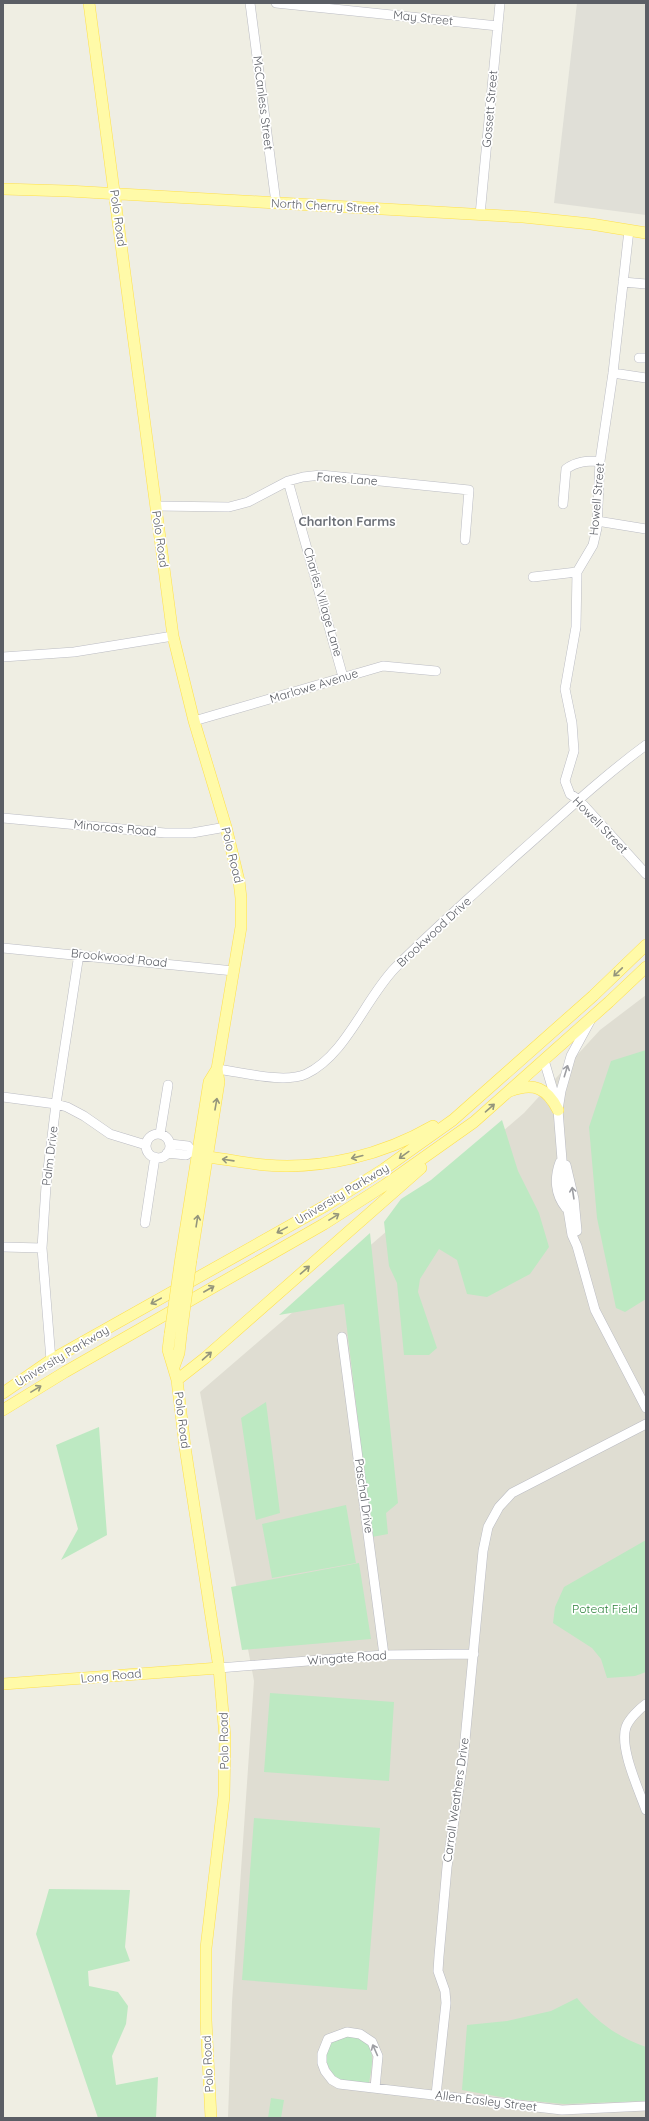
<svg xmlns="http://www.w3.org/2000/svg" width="649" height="2121" viewBox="0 0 649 2121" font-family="Quicksand,sans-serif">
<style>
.industrial{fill:#e0dfd7}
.education{fill:#dfddd2}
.green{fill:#bde9c2}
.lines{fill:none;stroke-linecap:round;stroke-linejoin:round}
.minor-casing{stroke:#bbbcc3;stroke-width:10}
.major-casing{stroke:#ffe04c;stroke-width:12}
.minor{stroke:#fff;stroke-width:9}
.major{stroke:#fffaa8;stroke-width:11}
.major-bridge-casing{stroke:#ffe04c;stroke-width:12;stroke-linecap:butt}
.major-bridge{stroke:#fffaa8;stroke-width:11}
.oneway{stroke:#94957c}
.oneway2{stroke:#9d9ea3}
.labels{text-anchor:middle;stroke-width:3.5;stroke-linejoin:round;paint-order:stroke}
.street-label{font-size:12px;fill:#5b5e65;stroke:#fff}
.park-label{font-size:12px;fill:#2c833a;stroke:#fff}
.neighbourhood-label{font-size:13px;font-weight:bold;fill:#6c7077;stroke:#fff}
</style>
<rect width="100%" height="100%" fill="#efeee3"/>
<path class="industrial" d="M 577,3 L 646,3 L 646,215 L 554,203 Z"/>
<path class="education" d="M 646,995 L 646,2118 L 228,2118 L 232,2002 L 254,1681 L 200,1392 L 524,1113 L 600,1030 Z"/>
<path class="green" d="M 646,1050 L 646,1299 L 625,1312 L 616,1308 L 597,1218 L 589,1127 L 611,1061 Z
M 502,1120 L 518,1171 L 539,1213 L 549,1247 L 530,1274 L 487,1297 L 467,1294 L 457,1260 L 439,1249 L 420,1279 L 418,1292 L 437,1348 L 429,1355 L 404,1355 L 397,1283 L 389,1266 L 384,1222 L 401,1199 L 431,1180 Z
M 370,1233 L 398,1503 L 386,1513 L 388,1534 L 372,1537 L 344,1304 L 279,1315 Z
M 266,1402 L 280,1513 L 256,1520 L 241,1418 Z
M 99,1427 L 107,1535 L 61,1560 L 78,1529 L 56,1445 Z
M 346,1505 L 356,1563 L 272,1578 L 262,1524 Z
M 646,1540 L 646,1672 L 635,1676 L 607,1678 L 601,1659 L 592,1648 L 553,1623 L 555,1607 L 564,1587 Z
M 359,1563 L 371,1639 L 242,1650 L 231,1587 Z
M 270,1693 L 394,1702 L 389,1781 L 264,1772 Z
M 254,1818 L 380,1828 L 367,1990 L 242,1980 Z
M 49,1889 L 130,1890 L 125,1947 L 130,1961 L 88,1971 L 89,1986 L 118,1992 L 128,2006 L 126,2024 L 112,2056 L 116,2085 L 158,2077 L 156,2118 L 98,2118 L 36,1934 Z
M 577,1998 C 596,2021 617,2037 646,2047 L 646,2101 L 564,2104 L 512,2099 L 462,2090 L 467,2025 L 507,2021 L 551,2011 Z
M 350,2036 C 378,2041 373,2060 369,2083 C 359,2082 345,2083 336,2077 C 327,2070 322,2053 330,2044 C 335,2038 344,2037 350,2036 Z
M 271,2098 L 284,2100 L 281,2118 L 268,2118 Z"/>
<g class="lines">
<g class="minor-casing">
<path id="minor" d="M 250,3 L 276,203
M 276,3 L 498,26
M 480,215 L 500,3
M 629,230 L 613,373 L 600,461 L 597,528 L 593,545 L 577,572 L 576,627 L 565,689 L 572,723 L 574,751 L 565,781 L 570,794 L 579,800 L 646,874
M 623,282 L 646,284
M 639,358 L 646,358
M 613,373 L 646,378
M 288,481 L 343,677
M 563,504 L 566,469 C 577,461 587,461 600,461
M 156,506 L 229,507 L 248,502 L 288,481 L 303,477 L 321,475 L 469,490 L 465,540
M 597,521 L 646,529
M 533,577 L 577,572
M 3,657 L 74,652 L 173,636
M 194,721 L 383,666 L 436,671
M 3,818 L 165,833 L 192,833 L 226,827
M 3,948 L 234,971
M 590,1021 L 571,1056 L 561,1091 L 558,1110 L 564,1185 L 572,1235 L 577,1246 L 595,1310 L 646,1408
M 544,1060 L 557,1104
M 217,1069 C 242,1072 284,1084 306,1074 C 346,1055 365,999 395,968 C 435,928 477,891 519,853 C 561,816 601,778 646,745
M 3,1097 L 56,1104 L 67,1107 L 84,1116 L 110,1134 L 146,1145
M 160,1134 L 168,1085
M146 1146a12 12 0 1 1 24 0a12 12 0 1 1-24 0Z
M 170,1144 L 188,1146 L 192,1151
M 167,1153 L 186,1155 L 192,1151 L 197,1152
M 560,1162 C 554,1178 555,1195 566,1208
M 566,1165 L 574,1199 L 577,1231
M 145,1223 L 155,1157
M 3,1247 L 42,1248
M 342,1337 L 384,1655
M 51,1360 L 42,1248 L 46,1186 L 56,1104 L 79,954
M 219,1668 L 384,1655 L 474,1654
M 646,1704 C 639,1709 629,1719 626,1727 C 619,1748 639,1790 646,1810
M 375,2088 L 378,2056 L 372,2042 L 360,2034 L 347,2032 L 328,2039 L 322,2054 L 322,2063 L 325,2071 L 332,2080 L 339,2084 L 562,2110 L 646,2106
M 436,2095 L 446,2003 L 445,1991 L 438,1971 L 439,1956 L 447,1867 L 463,1761 L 483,1551 L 488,1527 L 499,1507 L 512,1493 L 646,1424"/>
</g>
<g class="major-casing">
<path id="major" d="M 89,3 L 173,636 L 194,721 L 226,827 L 239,881 L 241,898 L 241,927 L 217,1069 L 219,1082 L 191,1260
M 3,189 L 68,191 L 523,217 L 591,224 L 646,233
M 510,1091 C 534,1082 547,1088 558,1110
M 207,1157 C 226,1159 245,1163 265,1165 C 322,1170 383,1155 433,1126
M 181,1257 L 209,1082 L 217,1069
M 170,1334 L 168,1350 L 177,1380 L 185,1447 L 219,1668 L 225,1737 L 224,1796 L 206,1948 L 206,2020 L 211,2118
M 174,1367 L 179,1353 L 181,1335
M 177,1380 L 205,1358 L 421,1168
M 3,1393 L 51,1360 L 325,1206 L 384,1169 L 453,1120 L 593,996 L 646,945
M 3,1410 L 65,1372 L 324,1224 L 385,1185 L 474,1122 L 609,1002 L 646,967
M 3,1684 L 219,1668"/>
</g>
<use href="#minor" class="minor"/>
<use href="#major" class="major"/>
<g class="major-bridge-casing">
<path id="major-bridge" d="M 170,1334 L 181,1257
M 181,1335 L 191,1260"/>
</g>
<use href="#major-bridge" class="major-bridge"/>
</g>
<defs><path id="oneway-shaft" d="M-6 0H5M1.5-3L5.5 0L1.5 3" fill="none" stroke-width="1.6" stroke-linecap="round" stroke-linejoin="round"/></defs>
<g class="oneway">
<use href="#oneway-shaft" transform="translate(618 972) rotate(136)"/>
<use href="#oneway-shaft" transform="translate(216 1104) rotate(-80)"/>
<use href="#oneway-shaft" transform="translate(490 1108) rotate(-41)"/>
<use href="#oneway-shaft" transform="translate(404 1155) rotate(144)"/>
<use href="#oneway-shaft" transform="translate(357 1157) rotate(166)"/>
<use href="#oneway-shaft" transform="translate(228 1160) rotate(-172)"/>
<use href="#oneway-shaft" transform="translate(334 1217) rotate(-32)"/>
<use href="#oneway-shaft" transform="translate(197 1221) rotate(-81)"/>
<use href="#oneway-shaft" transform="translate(282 1230) rotate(151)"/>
<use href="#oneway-shaft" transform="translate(305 1270) rotate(-41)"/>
<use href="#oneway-shaft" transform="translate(209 1289) rotate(-30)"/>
<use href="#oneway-shaft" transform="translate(156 1301) rotate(151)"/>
<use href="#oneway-shaft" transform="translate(207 1356) rotate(-41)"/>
<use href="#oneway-shaft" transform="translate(36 1389) rotate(-31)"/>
</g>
<g class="oneway2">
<use href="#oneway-shaft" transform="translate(566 1071) rotate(-73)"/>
<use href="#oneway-shaft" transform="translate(573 1193) rotate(-99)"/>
<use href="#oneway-shaft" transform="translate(375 2050) rotate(-114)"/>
</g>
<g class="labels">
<g class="street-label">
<text transform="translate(423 18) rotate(6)" y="4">May Street</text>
<text transform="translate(263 103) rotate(83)" y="4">McCanless Street</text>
<text transform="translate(490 109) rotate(-85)" y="4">Gossett Street</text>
<text transform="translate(325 206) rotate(3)" y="4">North Cherry Street</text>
<text transform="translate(118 218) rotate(82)" y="4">Polo Road</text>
<text transform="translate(347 479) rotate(4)" y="4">Fares Lane</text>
<text transform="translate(597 499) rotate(-85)" y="4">Howell Street</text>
<text transform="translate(160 539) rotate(82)" y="4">Polo Road</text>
<text transform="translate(323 602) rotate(74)" y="4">Charles Village Lane</text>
<text transform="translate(314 686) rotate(-17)" y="4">Marlowe Avenue</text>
<text transform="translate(600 825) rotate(46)" y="4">Howell Street</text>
<text transform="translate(115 828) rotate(5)" y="4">Minorcas Road</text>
<text transform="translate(232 855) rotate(76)" y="4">Polo Road</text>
<text transform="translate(434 932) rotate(-43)" y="4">Brookwood Drive</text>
<text transform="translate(119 958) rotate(6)" y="4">Brookwood Road</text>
<text transform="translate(50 1156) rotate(-83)" y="4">Palm Drive</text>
<text transform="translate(342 1194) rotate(-31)" y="4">University Parkway</text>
<text transform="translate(62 1356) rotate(-31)" y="4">University Parkway</text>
<text transform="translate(182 1420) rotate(83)" y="4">Polo Road</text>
<text transform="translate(364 1496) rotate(82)" y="4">Paschal Drive</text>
<text transform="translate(347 1658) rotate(-4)" y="4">Wingate Road</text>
<text transform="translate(111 1676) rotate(-5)" y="4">Long Road</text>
<text transform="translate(224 1741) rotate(-91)" y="4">Polo Road</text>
<text transform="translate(456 1800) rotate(-82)" y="4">Carroll Weathers Drive</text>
<text transform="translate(208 2064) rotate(-93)" y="4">Polo Road</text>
<text transform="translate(486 2101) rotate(7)" y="4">Allen Easley Street</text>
</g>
<g class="park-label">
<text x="605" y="1613">Poteat Field</text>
</g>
<g class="neighbourhood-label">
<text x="347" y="526">Charlton Farms</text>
</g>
</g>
<rect width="649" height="2121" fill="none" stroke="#5b5e65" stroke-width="8"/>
</svg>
